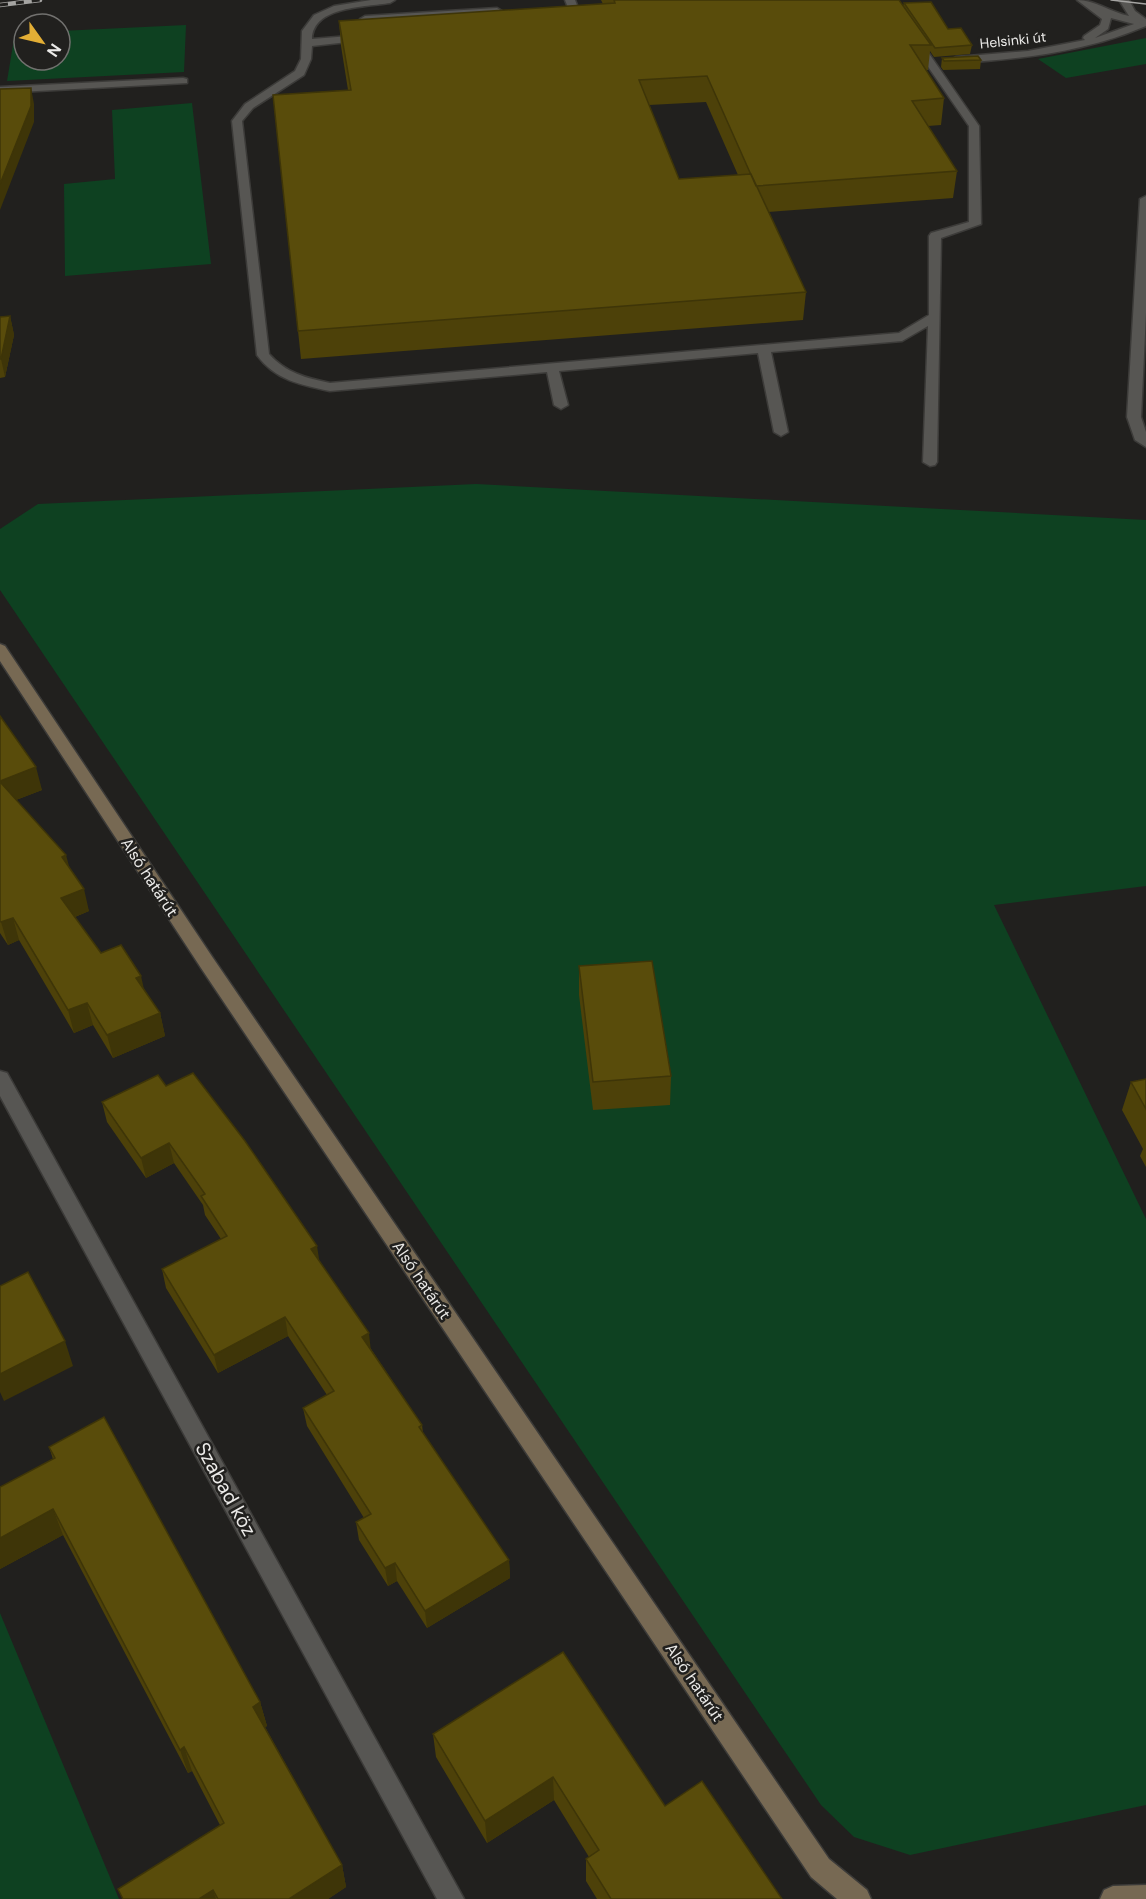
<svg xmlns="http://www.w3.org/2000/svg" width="1146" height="1899" viewBox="0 0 1146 1899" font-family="'DM Sans',sans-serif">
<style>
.green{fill:#0e4121}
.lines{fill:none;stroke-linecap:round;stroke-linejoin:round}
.lane-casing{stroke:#3c3b39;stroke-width:3}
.street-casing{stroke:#3c3b39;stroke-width:3}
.secondary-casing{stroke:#3c3b39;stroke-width:3}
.lane{fill:#575653;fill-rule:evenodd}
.street{fill:#575653;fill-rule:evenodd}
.secondary{fill:#776953;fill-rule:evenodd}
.tram{stroke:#a5a4a2;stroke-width:1.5}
.rail-casing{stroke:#a5a4a2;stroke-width:4.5}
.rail{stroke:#21201e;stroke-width:3;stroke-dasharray:8;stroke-linecap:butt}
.wall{fill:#4d4109;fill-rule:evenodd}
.shaded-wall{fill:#3e3508}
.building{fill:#594c0b;stroke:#3e3508;stroke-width:1.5}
.labels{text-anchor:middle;stroke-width:5;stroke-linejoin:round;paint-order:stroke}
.far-street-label{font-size:14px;fill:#ebeae8;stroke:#21201e}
.street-label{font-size:16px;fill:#ebeae8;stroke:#21201e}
.near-street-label{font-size:20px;fill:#ebeae8;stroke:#21201e}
</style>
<rect width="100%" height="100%" fill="#21201e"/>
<path class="green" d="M 186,25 L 184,72 L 7,81 L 15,33 L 24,33 L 24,60 L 60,60 L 60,31 Z
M 1146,38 L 1146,64 L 1066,78 L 1038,59 Z
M 192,103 L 211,264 L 65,276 L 64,184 L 115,179 L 112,110 Z
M 476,484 L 1146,520 L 1146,886 L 994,905 L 1146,1219 L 1146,1805 L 910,1855 L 854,1837 L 821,1805 L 0,590 L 0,529 L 38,504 Z
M 0,1613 L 119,1899 L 0,1899 Z"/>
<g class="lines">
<g class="lane-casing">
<path id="lane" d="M 371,0 L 395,0 L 390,3 C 366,7 313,6 312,39 L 362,35 L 366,36 L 366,40 L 312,46 L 311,59 L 304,75 L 253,108 L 242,121 L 269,354 C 286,373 306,378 330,383 L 899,333 L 929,315 L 929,236 L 931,233 L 969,222 L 969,126 L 882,0 L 892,0 L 979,126 L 981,224 L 941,238 L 937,462 L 935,465 L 930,466 L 923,462 L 928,326 L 902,341 L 771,352 L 788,432 L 781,436 L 774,432 L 758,353 L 559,371 L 568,405 L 561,409 L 554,405 L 547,372 L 330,391 C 301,385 275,380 257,355 L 232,121 L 245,104 L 295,71 L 301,59 L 302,31 L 314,15 L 334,6 Z
M 565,0 L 575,0 L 582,18 L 581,20 L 573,20 Z
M 1077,0 C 1095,0 1110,12 1129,16 L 1119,0 L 1129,0 L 1135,11 L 1146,19 L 1146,26 C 1085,52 1022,59 956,63 L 951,60 L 956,57 L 1028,51 L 1085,40 L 1083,38 L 1084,36 L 1100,25 L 1102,19 ZM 1111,18 L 1134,24 L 1095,38 L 1108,29 Z
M 497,8 L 502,11 L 501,13 L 365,22 L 360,19 L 365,16 Z
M 1146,196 L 1146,313 L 1141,417 L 1146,432 L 1146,447 L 1135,440 L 1127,417 L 1140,199 Z"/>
</g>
<g class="street-casing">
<path id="street" d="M 1146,20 L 1146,26 L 1139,23 L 1140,21 Z
M 183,78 L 187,79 L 187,83 L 0,93 L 0,87 Z
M 0,1071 L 7,1073 L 464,1899 L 437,1899 L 0,1096 Z"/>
</g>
<g class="secondary-casing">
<path id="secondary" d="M 0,644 L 5,646 L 213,958 L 829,1859 L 867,1890 L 871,1899 L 837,1899 L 811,1877 L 201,968 L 0,661 Z
M 1146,1885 L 1146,1899 L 1100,1899 L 1104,1890 L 1113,1886 Z"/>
</g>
<use href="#lane" class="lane"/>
<use href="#street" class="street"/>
<use href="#secondary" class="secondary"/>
<path class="tram" d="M 1111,0 L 1146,4"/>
<g class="rail-casing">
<path id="rail" d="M 0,5 L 40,0"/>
</g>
<use href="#rail" class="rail"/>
</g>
<path class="wall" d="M 601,0 L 899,0 L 903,6 L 904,3 L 948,29 L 972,45 L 970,54 L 934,57 L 930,51 L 928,70 L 926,70 L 944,98 L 941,125 L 928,126 L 957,171 L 953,198 L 768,212 L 806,292 L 803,320 L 301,359 L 273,95 L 348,90 L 341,46 L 339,21 L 603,4 ZM 706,102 L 738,175 L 679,179 L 649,105 Z
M 942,58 L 981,60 L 980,69 L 943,70 L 941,67 Z
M 10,316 L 14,335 L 5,377 L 0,378 L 0,317 Z
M 0,716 L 42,790 L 16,800 L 69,868 L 89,911 L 75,917 L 101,953 L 144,989 L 160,1013 L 165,1036 L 113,1058 L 93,1025 L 74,1033 L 19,940 L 8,945 L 0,933 Z
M 579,966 L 671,1076 L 670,1105 L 593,1110 L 579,995 Z
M 1146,1079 L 1146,1167 L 1140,1156 L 1143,1149 L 1122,1110 L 1131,1082 Z
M 166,1086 L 319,1261 L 371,1349 L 422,1425 L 423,1433 L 509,1560 L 510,1578 L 427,1628 L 397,1581 L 388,1586 L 359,1540 L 356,1522 L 364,1518 L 307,1426 L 303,1408 L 327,1395 L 288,1336 L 218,1373 L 166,1288 L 162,1269 L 221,1239 L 205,1215 L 203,1205 L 174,1163 L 146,1178 L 107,1122 L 102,1102 Z
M 49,1447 L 260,1702 L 267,1726 L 265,1727 L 342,1865 L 346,1887 L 328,1899 L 122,1899 L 220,1825 L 192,1771 L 188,1773 L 63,1535 L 0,1569 L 0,1487 L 53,1459 Z
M 433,1734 L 665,1806 L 782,1899 L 597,1899 L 586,1881 L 586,1859 L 589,1857 L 554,1800 L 487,1843 L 436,1757 Z"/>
<path class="shaded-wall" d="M 31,88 L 34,104 L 34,122 L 0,210 L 0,184 Z
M 10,316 L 14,335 L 5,377 L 1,359 Z
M 36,767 L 42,790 L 5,804 L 0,781 Z
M 66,855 L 72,877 L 62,857 Z
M 84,889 L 89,911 L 67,920 L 61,898 Z
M 13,918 L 19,940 L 8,945 L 1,922 Z
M 141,976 L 146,998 L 136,978 Z
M 87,1003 L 93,1025 L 74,1033 L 68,1010 Z
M 160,1013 L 165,1036 L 113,1058 L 107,1035 Z
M 169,1143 L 174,1163 L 146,1178 L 141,1158 Z
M 317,1246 L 320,1265 L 311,1249 Z
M 285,1317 L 288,1336 L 218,1373 L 214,1355 Z
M 369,1333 L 371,1352 L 362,1337 Z
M 65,1341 L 73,1366 L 4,1401 L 0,1392 L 0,1374 Z
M 53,1509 L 63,1535 L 0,1569 L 0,1538 Z
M 509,1560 L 510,1578 L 427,1628 L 425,1611 Z
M 395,1563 L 397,1581 L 388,1586 L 385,1568 Z
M 260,1702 L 267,1726 L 259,1731 L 253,1707 Z
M 184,1747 L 192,1771 L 188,1773 L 180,1750 Z
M 553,1777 L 554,1800 L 487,1843 L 485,1821 Z
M 342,1865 L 346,1887 L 328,1899 L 289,1899 Z
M 213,1890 L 216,1899 L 199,1899 Z"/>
<path class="building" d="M 614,0 L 899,0 L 931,45 L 910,45 L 944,98 L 912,101 L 957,171 L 756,186 L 707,76 L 639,80 L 679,179 L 751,174 L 806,292 L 298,331 L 273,95 L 351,90 L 339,21 L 615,3 Z
M 931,2 L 948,29 L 961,28 L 972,45 L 935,48 L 904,3 Z
M 978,56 L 981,60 L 944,61 L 942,58 Z
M 31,88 L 31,106 L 0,184 L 0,89 Z
M 10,316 L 1,359 L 0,359 L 0,317 Z
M 0,716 L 36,767 L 0,781 Z
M 0,782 L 66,855 L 62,857 L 84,889 L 61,898 L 101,953 L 121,945 L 141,976 L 136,978 L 160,1013 L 107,1035 L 87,1003 L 68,1010 L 13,918 L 1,922 L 0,921 Z
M 652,961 L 671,1076 L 593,1082 L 579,966 Z
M 193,1073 L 245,1141 L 317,1246 L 311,1249 L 369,1333 L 362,1337 L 422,1425 L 419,1427 L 509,1560 L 425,1611 L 395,1563 L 385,1568 L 356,1522 L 371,1514 L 303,1408 L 334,1391 L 285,1317 L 214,1355 L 162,1269 L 227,1236 L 201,1196 L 205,1194 L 169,1143 L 141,1158 L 102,1102 L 158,1075 L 166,1086 Z
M 1146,1079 L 1146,1109 L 1131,1082 Z
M 28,1272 L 65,1341 L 0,1374 L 0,1286 Z
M 104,1417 L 260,1702 L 253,1707 L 342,1865 L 289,1899 L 218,1899 L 213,1890 L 199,1899 L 123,1899 L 118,1889 L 224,1823 L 184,1747 L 180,1750 L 53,1509 L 0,1538 L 0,1487 L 55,1458 L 49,1447 Z
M 563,1652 L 665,1806 L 702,1781 L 782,1899 L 611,1899 L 586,1859 L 599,1850 L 553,1777 L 485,1821 L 433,1734 Z"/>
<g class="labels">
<g class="far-street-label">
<text transform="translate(1013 40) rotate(-6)" y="5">Helsinki út</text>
</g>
<g class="street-label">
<text transform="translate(150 877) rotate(57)" y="6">Alsó határút</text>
<text transform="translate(422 1280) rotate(56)" y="6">Alsó határút</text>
<text transform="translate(695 1682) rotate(56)" y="6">Alsó határút</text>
</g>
<g class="near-street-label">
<text transform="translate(226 1489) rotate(61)" y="7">Szabad köz</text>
</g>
</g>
<g transform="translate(42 42) rotate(124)"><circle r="28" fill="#21201e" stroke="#72716f" stroke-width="1.5"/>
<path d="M0-4.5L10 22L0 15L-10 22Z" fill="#e3ae35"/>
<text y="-9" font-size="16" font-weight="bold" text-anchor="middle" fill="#ebeae8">N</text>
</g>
</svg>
